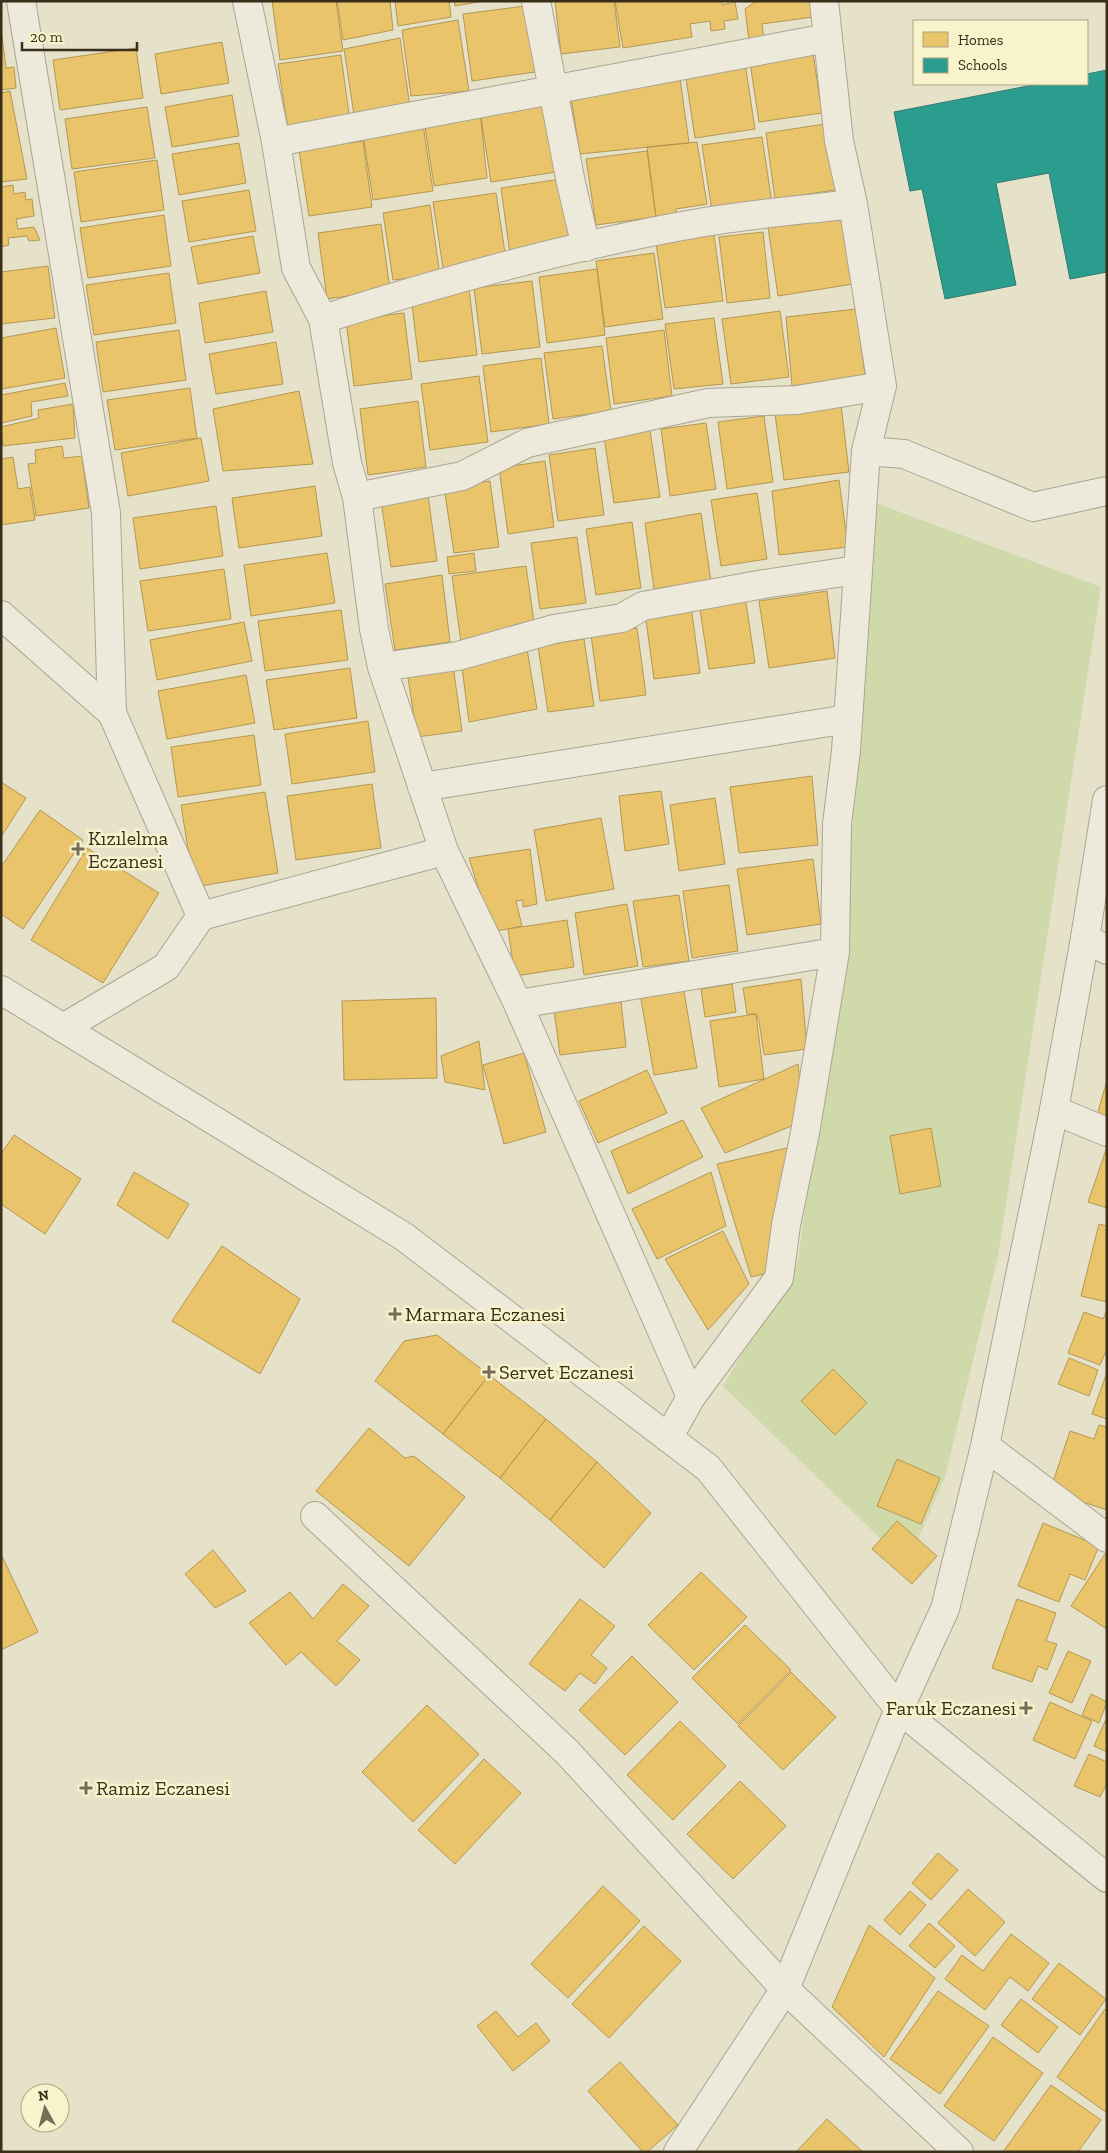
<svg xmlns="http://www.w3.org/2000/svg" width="1108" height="2153" viewBox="0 0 1108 2153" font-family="'Zilla Slab',serif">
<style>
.green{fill:#d0d9a9}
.homes{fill:#e9c46a;stroke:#b49752}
.schools{fill:#2a9d8f;stroke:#2e7c6c}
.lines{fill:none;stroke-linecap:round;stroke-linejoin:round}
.minor-casing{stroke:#aaa593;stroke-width:30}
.tertiary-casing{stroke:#aaa593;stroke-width:30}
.minor{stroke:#edeadb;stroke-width:28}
.tertiary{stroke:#edeadb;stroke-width:28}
.poi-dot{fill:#756d57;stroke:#f9f3cc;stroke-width:2}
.labels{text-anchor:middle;stroke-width:5;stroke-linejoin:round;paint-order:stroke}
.poi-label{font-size:20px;fill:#392e1a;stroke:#f9f3cc;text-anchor:start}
</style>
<rect width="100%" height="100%" fill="#e5e2c9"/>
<path class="green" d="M 873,502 L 1101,587 L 998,1256 L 945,1477 L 915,1546 L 888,1546 L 723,1386 L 798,1261 L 813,1145 Z"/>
<path class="homes" d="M 272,1 L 336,1 L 343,51 L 280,60 Z
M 337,1 L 390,1 L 393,30 L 343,40 Z
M 395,1 L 449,1 L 451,17 L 398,26 Z
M 454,1 L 484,1 L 455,6 Z
M 555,1 L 614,1 L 620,47 L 561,54 Z
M 615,1 L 722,1 L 722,5 L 735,2 L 738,19 L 724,21 L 725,29 L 711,31 L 710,21 L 690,24 L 692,37 L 623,48 Z
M 756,1 L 811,1 L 813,17 L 762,24 L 764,39 L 749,41 L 745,9 Z
M 525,6 L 535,72 L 472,81 L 463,14 Z
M 458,20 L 469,91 L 411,96 L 402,30 Z
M 1,28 L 6,68 L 14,67 L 16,88 L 1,90 Z
M 400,38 L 410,107 L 354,115 L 344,49 Z
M 222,42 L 229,83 L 161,94 L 155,54 Z
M 812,47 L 822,113 L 759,122 L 749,56 Z
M 136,48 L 143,98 L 60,110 L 53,60 Z
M 341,55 L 350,121 L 288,130 L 278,64 Z
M 745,63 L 755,129 L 695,138 L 685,72 Z
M 679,71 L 689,143 L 580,154 L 570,92 Z
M 10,91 L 27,179 L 1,182 L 1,93 Z
M 232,95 L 239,136 L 172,147 L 165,107 Z
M 545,101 L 556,172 L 491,182 L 480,111 Z
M 147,107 L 155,158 L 72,169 L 65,119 Z
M 480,111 L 487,178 L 434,186 L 424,120 Z
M 825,124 L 835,190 L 775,199 L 766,133 Z
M 423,125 L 433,191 L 373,200 L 363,134 Z
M 762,137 L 772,203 L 712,211 L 702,145 Z
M 363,141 L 372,207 L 309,216 L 299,150 Z
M 697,142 L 707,204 L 676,209 L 676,214 L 656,217 L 647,147 Z
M 239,143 L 246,183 L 179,195 L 172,154 Z
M 647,151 L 656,217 L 596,225 L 586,159 Z
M 157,160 L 164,210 L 81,222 L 74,172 Z
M 561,179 L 570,245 L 510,254 L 501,188 Z
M 13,185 L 14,194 L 25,192 L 26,200 L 32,199 L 34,216 L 16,219 L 18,229 L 34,227 L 40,240 L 29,241 L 27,236 L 8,238 L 9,245 L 1,247 L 1,187 Z
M 249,190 L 256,231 L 189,242 L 182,201 Z
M 496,193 L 506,259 L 443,268 L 433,202 Z
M 430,205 L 440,275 L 393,280 L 383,213 Z
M 164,215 L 171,266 L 88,278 L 80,228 Z
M 845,218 L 853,284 L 778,296 L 768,227 Z
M 381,224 L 390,290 L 327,299 L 318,233 Z
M 763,232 L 770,298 L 727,303 L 719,237 Z
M 714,235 L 723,301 L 665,308 L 656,243 Z
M 253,236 L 260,273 L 198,284 L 191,247 Z
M 654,253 L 663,319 L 605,327 L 596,261 Z
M 48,266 L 55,318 L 1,324 L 1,272 Z
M 597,269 L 605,335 L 547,343 L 539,277 Z
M 169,273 L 176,323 L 94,335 L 86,285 Z
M 532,281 L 540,347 L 482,354 L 474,288 Z
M 469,289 L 477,355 L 419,362 L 411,297 Z
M 266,291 L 273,332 L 205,343 L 199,303 Z
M 856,309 L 865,375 L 792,386 L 786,317 Z
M 780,311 L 789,377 L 731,384 L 722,319 Z
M 404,313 L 412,379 L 354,386 L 346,320 Z
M 714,318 L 723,384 L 674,389 L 665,324 Z
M 56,328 L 65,378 L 1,389 L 1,338 Z
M 179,330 L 186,380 L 103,392 L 96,342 Z
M 664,330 L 672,396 L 614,404 L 606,338 Z
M 276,342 L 283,384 L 216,394 L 209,354 Z
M 602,346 L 611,411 L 553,419 L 544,353 Z
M 541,358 L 549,424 L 491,432 L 483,366 Z
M 479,376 L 488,442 L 430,450 L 421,384 Z
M 65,383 L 68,396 L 31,402 L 32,416 L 1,423 L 1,395 Z
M 190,388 L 197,438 L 115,450 L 107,400 Z
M 299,391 L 313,464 L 223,471 L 213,409 Z
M 418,401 L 426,467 L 368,475 L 360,409 Z
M 73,404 L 75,438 L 3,446 L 1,427 L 39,418 L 38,410 Z
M 841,405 L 849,472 L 784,480 L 775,414 Z
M 764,416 L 773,482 L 727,489 L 718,422 Z
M 706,423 L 716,489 L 670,496 L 661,429 Z
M 650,430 L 660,497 L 614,503 L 604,437 Z
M 201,438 L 209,481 L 128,496 L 121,453 Z
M 62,446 L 64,458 L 82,456 L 89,508 L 36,516 L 28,464 L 36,463 L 35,450 Z
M 595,448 L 604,515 L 558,521 L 549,455 Z
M 13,457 L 18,489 L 30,487 L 35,520 L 1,525 L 1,459 Z
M 545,461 L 554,527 L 508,534 L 499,468 Z
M 839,480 L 848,547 L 779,555 L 772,491 Z
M 490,481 L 499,547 L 454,553 L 444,487 Z
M 315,486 L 322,536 L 239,548 L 232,498 Z
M 757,493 L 767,559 L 721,566 L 711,500 Z
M 428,495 L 437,561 L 391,567 L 381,501 Z
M 216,506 L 223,556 L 140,569 L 133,518 Z
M 701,513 L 711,581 L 654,589 L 645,523 Z
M 632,522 L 641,588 L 596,595 L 586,529 Z
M 577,537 L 586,603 L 540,609 L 531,543 Z
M 327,553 L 335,603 L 251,616 L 244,565 Z
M 474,553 L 476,571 L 449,574 L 447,557 Z
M 526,566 L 535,629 L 461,642 L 452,576 Z
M 224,569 L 231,619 L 148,631 L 140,581 Z
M 442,575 L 450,642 L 395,650 L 385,584 Z
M 827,591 L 835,658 L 769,668 L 759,601 Z
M 745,596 L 755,663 L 709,669 L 699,603 Z
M 691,606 L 700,673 L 654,679 L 645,613 Z
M 341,610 L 348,660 L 265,671 L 258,621 Z
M 244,622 L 252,661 L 157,680 L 150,640 Z
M 637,628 L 646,695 L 600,701 L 591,635 Z
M 584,639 L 594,706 L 548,712 L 538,646 Z
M 527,649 L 537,709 L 469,722 L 461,660 Z
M 453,665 L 462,731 L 417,737 L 407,671 Z
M 350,668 L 357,718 L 274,730 L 266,680 Z
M 246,675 L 255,723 L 167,739 L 158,691 Z
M 368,721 L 375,772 L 292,784 L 285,734 Z
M 254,735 L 261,785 L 178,797 L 171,747 Z
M 812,776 L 818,845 L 739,853 L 730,787 Z
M 1,782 L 26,798 L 1,837 Z
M 372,784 L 381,848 L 296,860 L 287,796 Z
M 661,791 L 669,844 L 625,851 L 619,796 Z
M 265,792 L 278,873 L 194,887 L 181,805 Z
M 715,798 L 725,864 L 679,871 L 670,805 Z
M 40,810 L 83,840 L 23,929 L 1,914 L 1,867 Z
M 601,818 L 614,889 L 546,901 L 534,830 Z
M 87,848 L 159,893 L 103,983 L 31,940 Z
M 530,849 L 537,904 L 523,907 L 523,900 L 516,901 L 522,926 L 492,932 L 469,858 Z
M 813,859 L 821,924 L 747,935 L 737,869 Z
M 729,885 L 738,951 L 692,958 L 683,891 Z
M 679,895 L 689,961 L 643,967 L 633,901 Z
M 627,904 L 638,966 L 584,975 L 575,913 Z
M 567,920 L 574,967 L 515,976 L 508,929 Z
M 801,979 L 807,1049 L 764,1055 L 759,1021 L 756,1014 L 747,1014 L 743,988 Z
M 732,984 L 736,1012 L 705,1017 L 701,989 Z
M 683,986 L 697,1068 L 654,1075 L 640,994 Z
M 436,998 L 437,1078 L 344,1080 L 342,1001 Z
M 621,1002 L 626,1047 L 560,1055 L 554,1010 Z
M 756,1014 L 764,1079 L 719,1087 L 710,1021 Z
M 479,1041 L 485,1090 L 445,1082 L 441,1056 Z
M 524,1053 L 546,1132 L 504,1144 L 483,1065 Z
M 798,1064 L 804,1121 L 725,1153 L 701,1108 Z
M 647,1070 L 667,1113 L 598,1143 L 579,1101 Z
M 1107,1080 L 1107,1122 L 1096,1119 Z
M 683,1120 L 703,1157 L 628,1194 L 611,1151 Z
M 931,1128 L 941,1186 L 900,1194 L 890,1136 Z
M 14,1135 L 81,1179 L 45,1234 L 1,1204 L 1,1154 Z
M 1107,1147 L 1107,1208 L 1088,1202 Z
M 787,1148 L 768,1273 L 751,1277 L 717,1164 Z
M 134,1172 L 189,1204 L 168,1239 L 117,1205 Z
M 711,1172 L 726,1226 L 657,1259 L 632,1209 Z
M 1099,1224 L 1107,1226 L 1107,1302 L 1081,1296 Z
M 723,1231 L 749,1284 L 708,1330 L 665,1259 Z
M 222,1246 L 300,1299 L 260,1374 L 172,1321 Z
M 1107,1310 L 1107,1349 L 1100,1365 L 1068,1353 L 1084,1312 L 1103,1319 Z
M 437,1335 L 489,1375 L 443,1434 L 375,1381 L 404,1341 Z
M 1069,1358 L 1098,1370 L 1089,1396 L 1058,1384 Z
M 833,1369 L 867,1403 L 835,1435 L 801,1401 Z
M 1107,1372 L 1107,1419 L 1092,1414 Z
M 489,1375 L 546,1419 L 500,1478 L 443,1434 Z
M 546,1419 L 597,1462 L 550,1520 L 500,1478 Z
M 1099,1425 L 1107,1427 L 1107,1510 L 1050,1491 L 1070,1431 L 1094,1439 Z
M 369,1428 L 405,1458 L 414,1456 L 465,1497 L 409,1566 L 316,1491 Z
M 897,1459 L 940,1478 L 921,1524 L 877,1506 Z
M 597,1462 L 651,1513 L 604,1568 L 550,1520 Z
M 897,1521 L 937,1556 L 912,1584 L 872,1549 Z
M 1043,1523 L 1099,1546 L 1085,1580 L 1070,1574 L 1059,1602 L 1018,1586 Z
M 213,1550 L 246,1591 L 215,1608 L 185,1574 Z
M 1,1554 L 38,1632 L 1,1650 Z
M 1105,1554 L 1107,1555 L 1107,1629 L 1071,1606 Z
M 701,1572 L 747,1617 L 694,1670 L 648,1625 Z
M 343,1584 L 369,1606 L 337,1641 L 360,1660 L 336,1686 L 301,1652 L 286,1665 L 249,1623 L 290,1592 L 313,1619 Z
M 580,1599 L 615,1626 L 591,1655 L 607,1668 L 595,1684 L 580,1673 L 565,1691 L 529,1664 Z
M 1017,1599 L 1056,1613 L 1046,1641 L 1057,1644 L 1047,1670 L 1038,1666 L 1032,1682 L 992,1668 Z
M 745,1625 L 791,1670 L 738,1724 L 692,1678 Z
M 1068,1651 L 1091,1661 L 1072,1703 L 1049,1693 Z
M 632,1656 L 678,1702 L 625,1755 L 579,1710 Z
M 791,1672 L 836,1717 L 783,1770 L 738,1726 Z
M 1091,1694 L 1107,1702 L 1099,1723 L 1082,1715 Z
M 1050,1702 L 1092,1721 L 1075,1759 L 1033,1740 Z
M 427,1705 L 479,1754 L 413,1822 L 362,1772 Z
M 1107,1717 L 1107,1752 L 1094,1746 Z
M 680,1721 L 726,1766 L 673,1820 L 627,1775 Z
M 1089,1754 L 1107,1762 L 1107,1783 L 1100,1797 L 1074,1786 Z
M 484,1759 L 521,1793 L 455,1864 L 418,1830 Z
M 740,1781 L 786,1826 L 733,1879 L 687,1834 Z
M 938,1853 L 958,1870 L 931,1900 L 912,1883 Z
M 603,1886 L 640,1921 L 568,1998 L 531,1964 Z
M 968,1889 L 1005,1922 L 975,1956 L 938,1923 Z
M 910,1891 L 926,1905 L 900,1935 L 884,1920 Z
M 929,1923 L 955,1946 L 935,1968 L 909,1946 Z
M 869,1925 L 935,1978 L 884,2057 L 832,2007 Z
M 644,1926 L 681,1961 L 609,2038 L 572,2004 Z
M 1011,1934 L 1049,1963 L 1028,1991 L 1010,1977 L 985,2010 L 945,1979 L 962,1955 L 983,1971 Z
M 1059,1963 L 1106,1999 L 1080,2035 L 1032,1999 Z
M 938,1991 L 989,2026 L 940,2094 L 890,2059 Z
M 1021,1999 L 1058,2027 L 1038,2053 L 1001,2025 Z
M 1105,2009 L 1107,2010 L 1107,2113 L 1057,2077 Z
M 496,2011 L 518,2037 L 536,2023 L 550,2041 L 513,2071 L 477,2026 Z
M 993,2037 L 1043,2073 L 994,2141 L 944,2106 Z
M 620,2062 L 678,2125 L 647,2152 L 643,2152 L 588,2091 Z
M 1051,2085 L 1101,2120 L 1078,2152 L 1003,2152 Z
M 827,2119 L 863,2152 L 796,2152 Z"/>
<path class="schools" d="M 1107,70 L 1107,272 L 1070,279 L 1049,173 L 996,183 L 1016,285 L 945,299 L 922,189 L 910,191 L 894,112 L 1038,84 L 1087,84 L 1087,74 Z"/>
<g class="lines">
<g class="minor-casing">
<path id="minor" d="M 21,1 L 106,513 L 112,713 L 201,916 L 166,967 L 63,1028
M 247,1 L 276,142 L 296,268 L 323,319 L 347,463 L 357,497 L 374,629 L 382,667 L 444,851 L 518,1004 L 691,1397
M 536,1 L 571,183 L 586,247
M 276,142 L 827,38
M 323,319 C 446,280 572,245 699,223 C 750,214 802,210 853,204
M 866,451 L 904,454 L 1033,507 L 1107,491
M 357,497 L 462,476 L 527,443 L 708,403 L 797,400 L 882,386
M 1,615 L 112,713
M 382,667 L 458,656 L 554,629 L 622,618 L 643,606 L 764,584 L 857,570
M 422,787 L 848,719
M 201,916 L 444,851
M 1085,938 L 1107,950
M 518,1004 L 835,952
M 1054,1110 L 1107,1132
M 668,1438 L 691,1397 L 779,1278 L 786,1225 L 805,1133 L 835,952 L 837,824 L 846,751 L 866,451 L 882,386 L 853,204 L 839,141 L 824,1
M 985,1446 L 1107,1538
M 315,1516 L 567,1752 L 785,1989 L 959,2152
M 678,2152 L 785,1989 L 899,1709"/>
</g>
<g class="tertiary-casing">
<path id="tertiary" d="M 1,990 L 403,1236 L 708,1468 L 899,1709 L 1107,1878
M 899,1709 L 945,1609 L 985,1446 L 1054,1110 L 1085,938 L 1107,800"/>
</g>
<use href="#minor" class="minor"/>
<use href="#tertiary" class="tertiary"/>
</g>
<g class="poi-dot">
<path d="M75.5 841.5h5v5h5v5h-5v5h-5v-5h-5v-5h5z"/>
<path d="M392.5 1306.5h5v5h5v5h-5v5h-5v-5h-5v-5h5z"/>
<path d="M486.5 1364.5h5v5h5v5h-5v5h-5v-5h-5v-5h5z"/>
<path d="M1023.5 1700.5h5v5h5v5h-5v5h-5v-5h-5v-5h5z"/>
<path d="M83.5 1780.5h5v5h5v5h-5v5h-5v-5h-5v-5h5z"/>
</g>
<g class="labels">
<g class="poi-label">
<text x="88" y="845">Kızılelma<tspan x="88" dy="23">Eczanesi</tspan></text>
<text x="405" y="1321">Marmara Eczanesi</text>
<text x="499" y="1379">Servet Eczanesi</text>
<text x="1016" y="1715" text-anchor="end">Faruk Eczanesi</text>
<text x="96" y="1795">Ramiz Eczanesi</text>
</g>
</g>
<rect width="1108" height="2153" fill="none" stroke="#392e1a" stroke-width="5"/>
<rect x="913" y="20" width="175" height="65" fill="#f9f3cc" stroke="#aca485"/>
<rect x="923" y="32" width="25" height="15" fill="#e9c46a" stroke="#aca485"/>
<text x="958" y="45" font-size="15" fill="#392e1a">Homes</text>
<rect x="923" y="58" width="25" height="15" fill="#2a9d8f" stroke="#aca485"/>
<text x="958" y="70" font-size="15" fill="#392e1a">Schools</text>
<g transform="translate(45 2108) rotate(353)"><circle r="24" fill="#f9f3cc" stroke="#aca485"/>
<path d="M0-4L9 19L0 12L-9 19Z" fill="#756d57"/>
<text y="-8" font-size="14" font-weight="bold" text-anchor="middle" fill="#392e1a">N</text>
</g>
<path d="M22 42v8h115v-8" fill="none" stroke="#392e1a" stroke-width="2.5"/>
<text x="30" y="42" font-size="15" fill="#392e1a" stroke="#f9f3cc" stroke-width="4" paint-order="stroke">20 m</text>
</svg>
